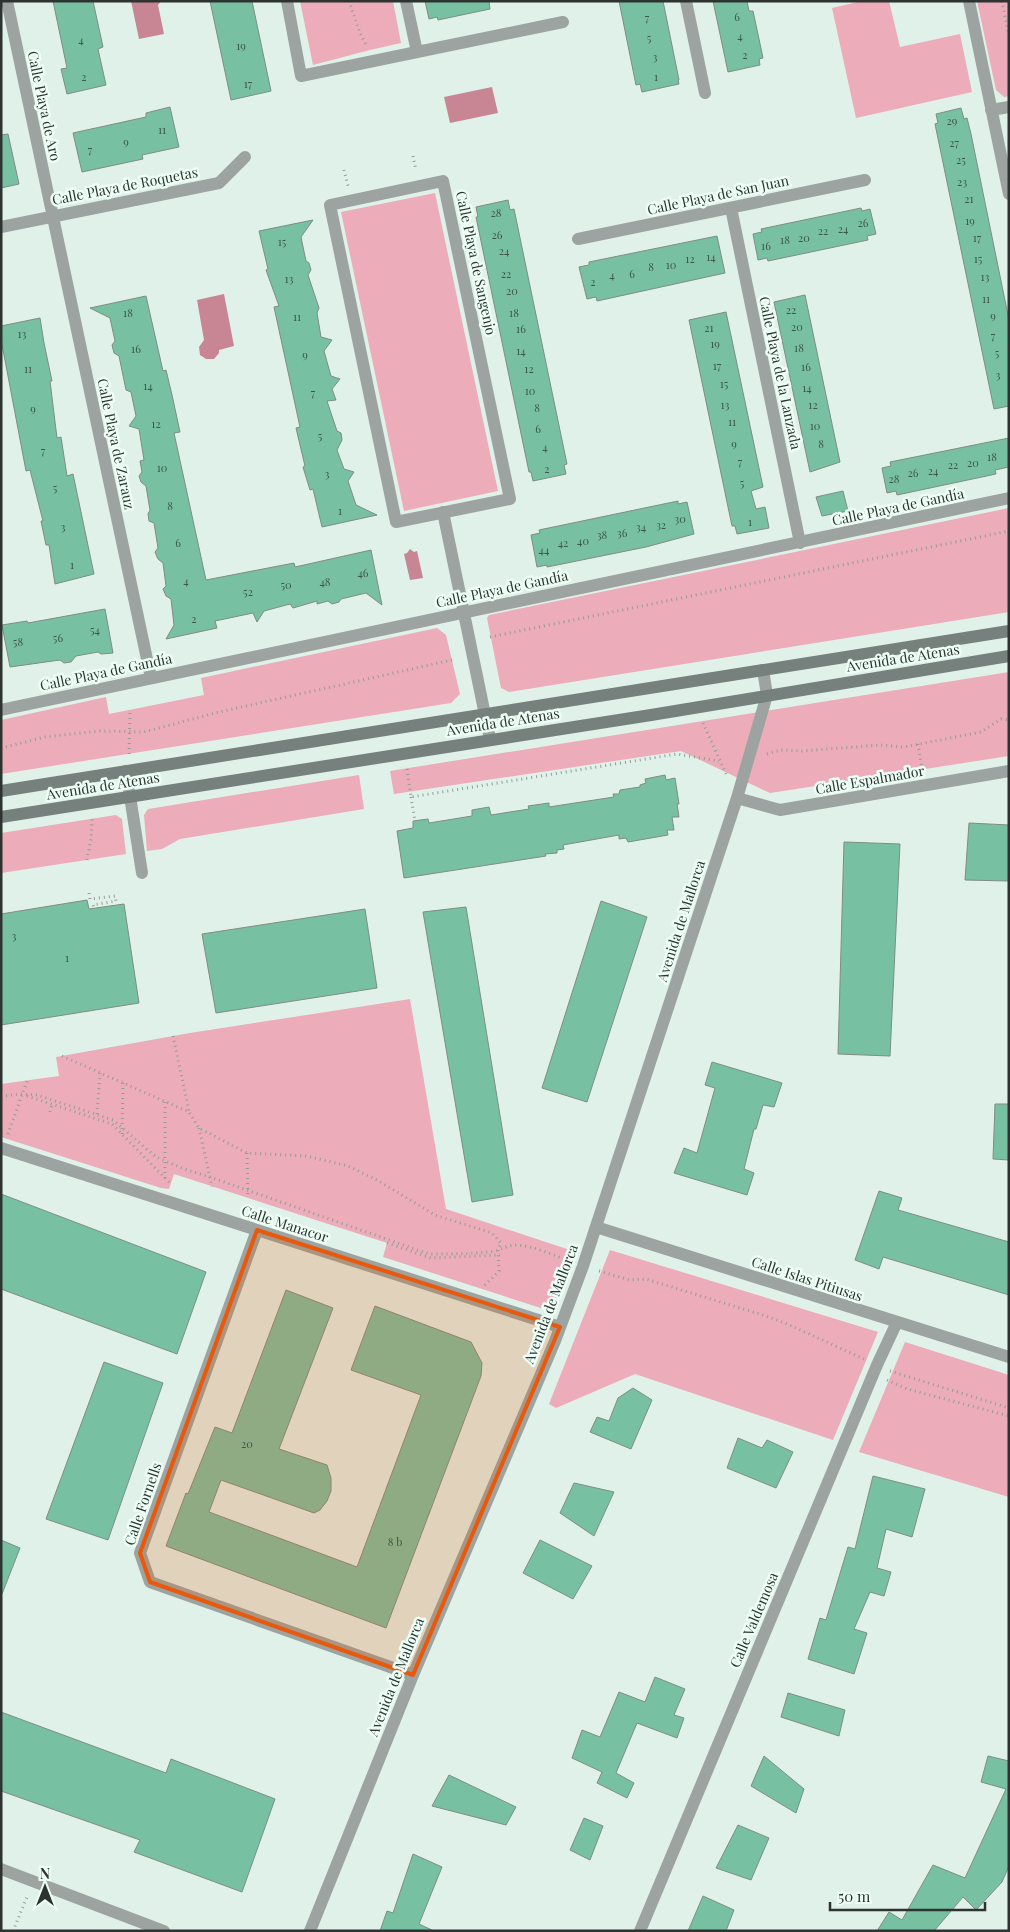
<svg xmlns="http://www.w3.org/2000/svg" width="1010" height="1932" viewBox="0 0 1010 1932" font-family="'Playfair Display',serif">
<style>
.green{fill:#ecacb9}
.water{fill:#c88594}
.building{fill:#78c0a2;stroke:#7e8d86}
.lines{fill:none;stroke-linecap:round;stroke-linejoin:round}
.path{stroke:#919e98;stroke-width:3;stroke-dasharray:1 4;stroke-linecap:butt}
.lane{stroke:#9ca3a0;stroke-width:12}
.street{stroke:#9ca3a0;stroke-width:12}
.secondary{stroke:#76807c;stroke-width:12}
.marked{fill:#e8590c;fill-opacity:0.2;stroke:#e8590c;stroke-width:4;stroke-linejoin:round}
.labels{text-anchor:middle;stroke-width:5;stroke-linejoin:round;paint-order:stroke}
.number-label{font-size:11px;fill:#3f564c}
.street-label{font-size:14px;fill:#2c3330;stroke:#edfef6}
</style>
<rect width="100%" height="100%" fill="#e0f1e9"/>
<path class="green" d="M 300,1 L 393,1 L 401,43 L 370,50 L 313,65 Z
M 862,1 L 889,1 L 900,47 L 960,34 L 972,92 L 856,118 L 832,8 Z
M 977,1 L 1009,1 L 1009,96 L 1004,97 L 996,90 Z
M 435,193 L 498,491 L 404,511 L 341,212 Z
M 1009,508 L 1009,612 L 509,692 L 501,688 L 487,618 L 489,615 Z
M 437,628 L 446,635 L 460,694 L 451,703 L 1,774 L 1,720 L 106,697 L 109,714 L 204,695 L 201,678 Z
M 1009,672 L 1009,756 L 770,793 L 681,751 L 394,794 L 390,771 Z
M 359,775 L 364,809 L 180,839 L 162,849 L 147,851 L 144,815 L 148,809 Z
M 116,815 L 122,819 L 126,854 L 1,873 L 1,833 Z
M 410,999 L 446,1209 L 576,1252 L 554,1310 L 550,1311 L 383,1257 L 387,1243 L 174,1174 L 169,1189 L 161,1188 L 1,1137 L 1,1084 L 59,1076 L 56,1057 L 190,1033 Z
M 610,1250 L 878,1332 L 833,1440 L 635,1374 L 556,1408 L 549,1404 Z
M 905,1342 L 1009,1375 L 1009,1497 L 859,1452 Z"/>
<path class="water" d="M 131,1 L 161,1 L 158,5 L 164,34 L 139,39 Z
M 492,87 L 498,113 L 450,123 L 444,97 Z
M 224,294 L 234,346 L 219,350 L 219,353 L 214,359 L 206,359 L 200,355 L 199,347 L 204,340 L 197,300 Z
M 410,549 L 414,552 L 417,551 L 423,578 L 410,580 L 404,554 L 407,553 Z"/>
<path class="building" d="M 53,1 L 93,1 L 103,47 L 98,49 L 106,85 L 67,94 L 61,69 L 67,68 Z
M 210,1 L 252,1 L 271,91 L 231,100 Z
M 425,1 L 489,1 L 490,9 L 438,20 L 437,17 L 429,19 Z
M 619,1 L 663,1 L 679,80 L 678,80 L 679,84 L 642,92 L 640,84 L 636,85 Z
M 713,1 L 747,1 L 749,11 L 753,11 L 759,39 L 763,58 L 759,59 L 760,65 L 728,72 Z
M 170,107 L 179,147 L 142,155 L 143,159 L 82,172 L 73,133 L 146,117 L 146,113 Z
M 961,108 L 964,119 L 967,118 L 971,134 L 1009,320 L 1009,406 L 994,409 L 935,124 L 938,123 L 936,114 Z
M 8,134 L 19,184 L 1,188 L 1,135 Z
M 508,200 L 510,210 L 514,209 L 567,464 L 564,465 L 566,474 L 533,481 L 531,472 L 529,472 L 476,217 L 478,217 L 476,207 Z
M 861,208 L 862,211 L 870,209 L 876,234 L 867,236 L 868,240 L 768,261 L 767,258 L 758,260 L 753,234 L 762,232 L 761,229 Z
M 313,220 L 301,237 L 306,261 L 309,263 L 311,270 L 308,275 L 319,308 L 317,313 L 321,337 L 332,340 L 324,351 L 331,376 L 340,379 L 332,389 L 336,400 L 327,401 L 337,431 L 341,433 L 342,440 L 337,450 L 344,469 L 354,472 L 348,481 L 356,505 L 377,515 L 322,527 L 313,489 L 310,490 L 303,467 L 305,466 L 296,428 L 300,427 L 274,307 L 279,306 L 266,270 L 268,269 L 259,231 Z
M 717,236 L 725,273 L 597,301 L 596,297 L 587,299 L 579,267 L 589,265 L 589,262 Z
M 805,295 L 840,462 L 810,472 L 774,302 Z
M 146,296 L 163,371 L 166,370 L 172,395 L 180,432 L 174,433 L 206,580 L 294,563 L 295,567 L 371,550 L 382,605 L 366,593 L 341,599 L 339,602 L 332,604 L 328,601 L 317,604 L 317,601 L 293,608 L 290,604 L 264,611 L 257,622 L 253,613 L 215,621 L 217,628 L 166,639 L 174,625 L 171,599 L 166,596 L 163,589 L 166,586 L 163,563 L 158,559 L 155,552 L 158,548 L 154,523 L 149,521 L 148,514 L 150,510 L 146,486 L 141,482 L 139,476 L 142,472 L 140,461 L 144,460 L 139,429 L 129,426 L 136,416 L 131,392 L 126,390 L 119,356 L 114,353 L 112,345 L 115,341 L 110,318 L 90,308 Z
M 726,312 L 763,487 L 751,491 L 756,509 L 765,507 L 769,528 L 737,534 L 735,526 L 732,526 L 689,320 Z
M 40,318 L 44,343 L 52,381 L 50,381 L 57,438 L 61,437 L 67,476 L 73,474 L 94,574 L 55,584 L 49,545 L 46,545 L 41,521 L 43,521 L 30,470 L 26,471 L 1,339 L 1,326 Z
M 1009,438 L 1009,467 L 995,470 L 996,474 L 897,495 L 896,491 L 887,493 L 882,468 L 891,466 L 890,462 Z
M 843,491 L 848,511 L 822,516 L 816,497 Z
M 678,501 L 678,504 L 687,502 L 694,534 L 646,547 L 547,567 L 547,565 L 537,567 L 531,535 L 540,533 L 539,530 Z
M 105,609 L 113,653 L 101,654 L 98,652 L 76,656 L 71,662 L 64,663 L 60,660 L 10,667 L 2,625 L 27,621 L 28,623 Z
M 665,775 L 666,780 L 675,778 L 679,804 L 677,804 L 679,817 L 672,817 L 674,830 L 667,830 L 668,835 L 628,842 L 626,838 L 619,839 L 619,835 L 563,845 L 564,849 L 557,850 L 557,853 L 545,854 L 546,856 L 404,878 L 397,831 L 413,828 L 413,821 L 428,819 L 429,823 L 472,816 L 472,810 L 489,807 L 491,815 L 529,809 L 528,806 L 549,803 L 549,807 L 614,797 L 613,794 L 619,794 L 620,790 L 640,787 L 640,785 L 646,783 L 645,779 Z
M 969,823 L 1009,825 L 1009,881 L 965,880 Z
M 844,842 L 900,844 L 890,1056 L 838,1054 Z
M 87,900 L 89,909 L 124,904 L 139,1003 L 1,1025 L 1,914 Z
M 601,901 L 647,917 L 587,1102 L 542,1088 Z
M 466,907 L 513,1195 L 472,1202 L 423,912 Z
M 365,909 L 377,988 L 216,1013 L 202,934 Z
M 712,1062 L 782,1083 L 774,1107 L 763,1105 L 756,1129 L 754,1129 L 744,1169 L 754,1173 L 747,1195 L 674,1173 L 684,1148 L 697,1153 L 715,1088 L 705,1085 Z
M 995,1104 L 1009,1104 L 1009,1160 L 993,1159 Z
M 879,1191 L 902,1198 L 898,1210 L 1009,1242 L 1009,1295 L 883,1257 L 879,1269 L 855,1260 Z
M 1,1194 L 206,1272 L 177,1354 L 1,1289 Z
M 286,1290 L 333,1308 L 279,1449 L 327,1465 L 331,1478 L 331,1491 L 327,1501 L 320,1510 L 314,1513 L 221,1480 L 209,1512 L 357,1567 L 421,1395 L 351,1370 L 375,1306 L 471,1342 L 482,1363 L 481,1376 L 386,1628 L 166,1546 L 186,1493 L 188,1494 L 215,1427 L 232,1433 Z
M 104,1362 L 163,1383 L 108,1540 L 46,1519 Z
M 633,1388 L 652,1400 L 631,1449 L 590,1432 L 597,1417 L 609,1421 L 618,1398 Z
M 738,1438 L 762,1448 L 767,1440 L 793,1452 L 776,1488 L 727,1468 Z
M 873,1476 L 925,1489 L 912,1537 L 886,1529 L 877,1568 L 891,1572 L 884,1596 L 870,1592 L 854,1629 L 867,1633 L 854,1674 L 808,1659 L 820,1618 L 826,1620 L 848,1547 L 855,1549 Z
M 574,1483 L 614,1492 L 594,1536 L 560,1513 Z
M 1,1540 L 20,1548 L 2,1594 L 1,1594 Z
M 540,1540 L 592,1566 L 573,1599 L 523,1573 Z
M 655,1677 L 685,1689 L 674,1715 L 684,1718 L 677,1738 L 637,1723 L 616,1773 L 634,1783 L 627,1798 L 597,1783 L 602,1772 L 572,1758 L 582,1730 L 600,1737 L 619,1692 L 645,1702 Z
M 788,1693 L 845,1710 L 839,1736 L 781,1717 Z
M 1,1712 L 166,1773 L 171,1759 L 275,1799 L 242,1892 L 134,1852 L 140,1840 L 1,1791 Z
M 764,1756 L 804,1789 L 796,1813 L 751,1786 Z
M 988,1756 L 1009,1761 L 1009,1866 L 1002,1882 L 976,1910 L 963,1897 L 934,1931 L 877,1931 L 889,1912 L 902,1920 L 933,1865 L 965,1878 L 1006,1789 L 981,1782 Z
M 449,1775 L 516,1807 L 506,1825 L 432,1806 Z
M 584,1818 L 603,1826 L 590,1860 L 570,1850 Z
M 738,1825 L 769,1838 L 751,1880 L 716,1868 Z
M 413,1854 L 442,1867 L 419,1924 L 434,1931 L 380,1931 L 387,1911 L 393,1913 Z
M 703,1896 L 734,1910 L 726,1931 L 688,1931 Z"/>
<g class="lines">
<path class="path" d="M 349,1 L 360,33 L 367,47
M 1002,1 L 1009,36
M 413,156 L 416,170
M 344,170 L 348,186
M 490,637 L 1009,531
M 703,723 L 726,774
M 918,744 L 922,769
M 1,748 L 45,737 L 99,731 L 144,732 L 219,712 L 452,660
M 129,754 L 130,710
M 767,754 L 781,750 L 802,751 L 880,745 L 904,747 L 981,732 L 1001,719 L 1009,720
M 407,769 L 411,797 L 677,754 L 719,761
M 411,797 L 415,821
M 87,860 L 91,839 L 92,819
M 89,893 L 90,899 L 115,896 L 116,901 L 93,905 L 94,908
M 173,1036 L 189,1111
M 62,1056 L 189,1112 L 199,1128 L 247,1153 L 306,1156 L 348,1166 L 377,1180 L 435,1215 L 492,1233 L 501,1243 L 498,1250 L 499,1271 L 484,1286
M 1,1096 L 22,1094 L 37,1095 L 113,1120 L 156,1157 L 184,1169 L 210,1177 L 429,1254 C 452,1254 473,1254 495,1251 C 503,1249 508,1245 517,1245 C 534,1246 553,1255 569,1261
M 27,1096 L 112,1124 L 171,1184
M 50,1112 L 52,1104
M 97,1114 L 100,1073
M 199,1128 L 212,1187
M 8,1134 L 27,1081
M 122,1134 L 123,1083
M 247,1153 L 248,1198
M 165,1178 L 165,1101
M 387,1243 L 431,1258 L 500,1255
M 599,1271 L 630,1280 L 646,1279 L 766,1316 L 785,1323 L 864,1359
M 890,1371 L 1009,1408
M 887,1380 L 907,1389 L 1009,1416
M 13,1931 L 27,1897"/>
<path class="lane" d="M 126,771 L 142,873"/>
<path class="street" d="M 7,1 L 151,678
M 287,1 L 301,76 L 417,52 L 406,1
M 686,1 L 705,93
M 969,1 L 1009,194
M 417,52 L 563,22
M 991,110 L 1009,107
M 443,181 L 510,499 L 396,522 L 330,205 Z
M 731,208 L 800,543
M 1,227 L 219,183 L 245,157
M 578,239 L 865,180
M 443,512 L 490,739
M 1,710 L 1009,498
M 737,798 L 780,810 L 1009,771
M 1,1148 L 560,1327
M 596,1227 L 1009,1357
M 257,1230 L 140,1553 L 150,1582 L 413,1675
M 1,1869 L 164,1931
M 310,1931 L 413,1675 L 555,1341 L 583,1266 L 737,798 L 767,695 L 763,670
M 640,1931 L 877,1365 L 897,1322"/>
<path class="secondary" d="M 1,791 L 1009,631
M 1,817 L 651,715 L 1009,656"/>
</g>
<path class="marked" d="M 257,1230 L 560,1327 L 413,1675 L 150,1582 L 140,1553 Z"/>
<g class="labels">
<g class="number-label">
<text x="737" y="21">6</text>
<text x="647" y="22">7</text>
<text x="740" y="40">4</text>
<text x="649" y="42">5</text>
<text x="81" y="44">4</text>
<text x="241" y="50">19</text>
<text x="745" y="59">2</text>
<text x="655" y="61">3</text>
<text x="84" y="81">2</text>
<text x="656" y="81">1</text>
<text x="248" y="88">17</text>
<text x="952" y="125">29</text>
<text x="162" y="134">11</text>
<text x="126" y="146">9</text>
<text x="954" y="147">27</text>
<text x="90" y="154">7</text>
<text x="961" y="164">25</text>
<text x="962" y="186">23</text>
<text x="969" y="203">21</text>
<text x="496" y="217">28</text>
<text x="970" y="225">19</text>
<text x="863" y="227">26</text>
<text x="843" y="233">24</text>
<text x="823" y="235">22</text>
<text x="497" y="239">26</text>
<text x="804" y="242">20</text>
<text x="977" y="242">17</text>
<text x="785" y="244">18</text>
<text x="282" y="246">15</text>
<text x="766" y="250">16</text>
<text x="504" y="255">24</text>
<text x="711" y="261">14</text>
<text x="690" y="263">12</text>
<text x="978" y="263">15</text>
<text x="671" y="269">10</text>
<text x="651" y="271">8</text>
<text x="506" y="278">22</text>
<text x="632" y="278">6</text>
<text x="612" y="279">4</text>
<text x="985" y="281">13</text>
<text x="289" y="283">13</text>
<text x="593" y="286">2</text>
<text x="512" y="295">20</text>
<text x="986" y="303">11</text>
<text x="791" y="314">22</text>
<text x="128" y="317">18</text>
<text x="514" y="317">18</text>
<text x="993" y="320">9</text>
<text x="297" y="321">11</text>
<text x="797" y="331">20</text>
<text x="709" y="332">21</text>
<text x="521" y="333">16</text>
<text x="22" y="338">13</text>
<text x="993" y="340">7</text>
<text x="715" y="348">19</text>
<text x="799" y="352">18</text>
<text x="136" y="353">16</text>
<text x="521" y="355">14</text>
<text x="997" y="357">5</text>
<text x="305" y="359">9</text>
<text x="717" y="370">17</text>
<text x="806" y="371">16</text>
<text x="28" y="373">11</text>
<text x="529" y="373">12</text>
<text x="998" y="379">3</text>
<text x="724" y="388">15</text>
<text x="148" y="390">14</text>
<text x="807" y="392">14</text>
<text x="530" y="395">10</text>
<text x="313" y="397">7</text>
<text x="725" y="409">13</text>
<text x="813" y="409">12</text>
<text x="537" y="412">8</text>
<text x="33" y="413">9</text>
<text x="732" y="426">11</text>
<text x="156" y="428">12</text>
<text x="815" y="430">10</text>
<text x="538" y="433">6</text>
<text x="320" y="440">5</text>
<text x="734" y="448">9</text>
<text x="821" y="448">8</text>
<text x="545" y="451">4</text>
<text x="43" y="455">7</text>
<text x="992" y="461">18</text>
<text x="740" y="466">7</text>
<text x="973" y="467">20</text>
<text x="953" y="469">22</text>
<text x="162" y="472">10</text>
<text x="547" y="473">2</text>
<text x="933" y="475">24</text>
<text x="913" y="477">26</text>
<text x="327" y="478">3</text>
<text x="894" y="483">28</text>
<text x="742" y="487">5</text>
<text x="55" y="492">5</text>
<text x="170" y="510">8</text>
<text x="340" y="515">1</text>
<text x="680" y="523">30</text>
<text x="750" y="526">1</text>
<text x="661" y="529">32</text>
<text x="63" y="531">3</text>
<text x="641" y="531">34</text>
<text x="622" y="537">36</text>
<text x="602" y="539">38</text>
<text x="583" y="545">40</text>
<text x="178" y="547">6</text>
<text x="563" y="547">42</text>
<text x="544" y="554">44</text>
<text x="72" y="569">1</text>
<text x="363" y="577">46</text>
<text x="186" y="585">4</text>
<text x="325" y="586">48</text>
<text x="286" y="589">50</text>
<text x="248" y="596">52</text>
<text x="194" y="623">2</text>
<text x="95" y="634">54</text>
<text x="58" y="642">56</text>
<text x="18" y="646">58</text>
<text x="14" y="940">3</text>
<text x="67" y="962">1</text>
<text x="247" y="1448">20</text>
<text x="395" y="1546">8 b</text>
</g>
<g class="street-label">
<text transform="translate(44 106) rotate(78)" y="5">Calle Playa de Aro</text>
<text transform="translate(125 186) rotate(-11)" y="5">Calle Playa de Roquetas</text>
<text transform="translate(718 195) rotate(-12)" y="5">Calle Playa de San Juan</text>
<text transform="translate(476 263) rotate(78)" y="5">Calle Playa de Sangenjo</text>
<text transform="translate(780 373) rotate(78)" y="5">Calle Playa de la Lanzada</text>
<text transform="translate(116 444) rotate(78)" y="5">Calle Playa de Zarauz</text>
<text transform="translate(898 507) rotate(-12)" y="5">Calle Playa de Gandía</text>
<text transform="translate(502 589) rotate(-12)" y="5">Calle Playa de Gandía</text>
<text transform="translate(903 658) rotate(-9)" y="5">Avenida de Atenas</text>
<text transform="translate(106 672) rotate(-12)" y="5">Calle Playa de Gandía</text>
<text transform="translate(503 722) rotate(-9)" y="5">Avenida de Atenas</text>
<text transform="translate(870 780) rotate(-10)" y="5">Calle Espalmador</text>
<text transform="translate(103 786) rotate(-9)" y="5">Avenida de Atenas</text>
<text transform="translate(681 921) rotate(-72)" y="5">Avenida de Mallorca</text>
<text transform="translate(285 1224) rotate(18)" y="5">Calle Manacor</text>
<text transform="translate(807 1279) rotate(18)" y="5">Calle Islas Pitiusas</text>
<text transform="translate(551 1304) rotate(-69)" y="5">Avenida de Mallorca</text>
<text transform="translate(143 1504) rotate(-71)" y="5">Calle Fornells</text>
<text transform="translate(754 1620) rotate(-67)" y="5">Calle Valdemosa</text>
<text transform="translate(396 1677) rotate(-68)" y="5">Avenida de Mallorca</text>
</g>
</g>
<rect width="1010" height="1932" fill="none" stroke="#2c3330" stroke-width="5"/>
<g transform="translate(45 1887)" stroke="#edfef6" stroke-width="4" paint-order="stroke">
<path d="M0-4L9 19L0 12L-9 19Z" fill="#2c3330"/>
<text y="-8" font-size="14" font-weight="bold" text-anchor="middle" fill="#2c3330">N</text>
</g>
<path d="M830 1902v8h155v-8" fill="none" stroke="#2c3330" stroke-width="2.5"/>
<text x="838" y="1902" font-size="15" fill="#2c3330" stroke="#edfef6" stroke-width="4" paint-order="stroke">50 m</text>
</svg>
